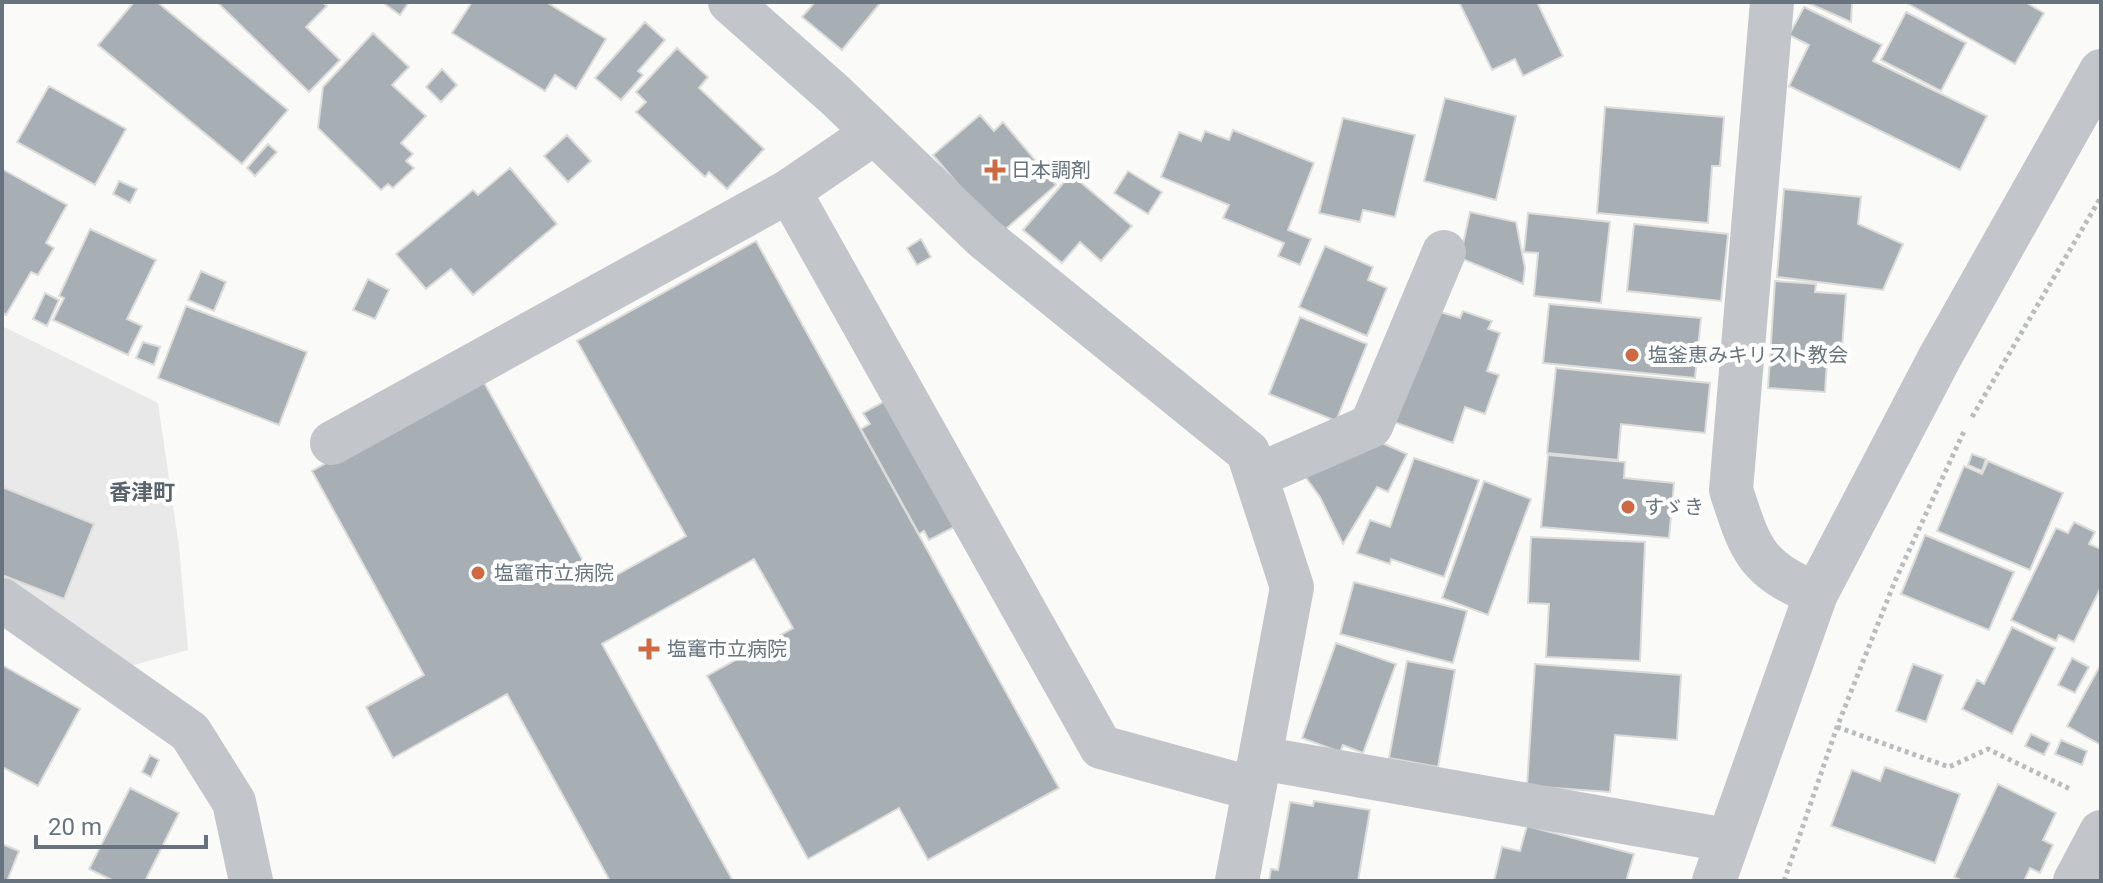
<svg xmlns="http://www.w3.org/2000/svg" width="2103" height="883" viewBox="0 0 2103 883" font-family="Roboto,'Noto Sans JP',sans-serif">
<style>
.built{fill:#e8e9e8}
.building{fill:#a7aeb4;stroke:#dcdcda;stroke-width:2}
.lines{fill:none;stroke-linecap:round;stroke-linejoin:round}
.path{stroke:#babdc0;stroke-width:5;stroke-dasharray:4 4;stroke-linecap:butt}
.minor{stroke:#c2c5c9;stroke-width:44}
.poi-dot{fill:#d06941;stroke:#fff;stroke-width:3}
.labels{text-anchor:middle;stroke-width:8;stroke-linejoin:round;paint-order:stroke}
.poi-label{font-size:20px;fill:#67747f;stroke:#fff;text-anchor:start}
.neighbourhood-label{font-size:22px;font-weight:bold;fill:#59636b;stroke:#fff}
</style>
<rect width="100%" height="100%" fill="#fafaf8"/>
<path class="built" d="M 2,326 L 158,403 L 179,547 L 188,650 L 127,667 L 2,590 Z"/>
<path class="building" d="M 134,2 L 157,2 L 288,110 L 242,164 L 98,45 Z
M 217,2 L 322,2 L 327,6 L 306,27 L 340,60 L 309,92 Z
M 382,2 L 409,2 L 400,15 Z
M 472,2 L 546,2 L 606,39 L 576,89 L 555,75 L 545,91 L 452,33 Z
M 815,2 L 881,2 L 842,50 L 802,17 Z
M 1459,2 L 1537,2 L 1563,56 L 1523,76 L 1515,59 L 1492,70 Z
M 1806,2 L 1852,2 L 1851,22 Z
M 1905,2 L 2025,2 L 2044,13 L 2015,64 Z
M 1804,7 L 1882,45 L 1873,61 L 1987,116 L 1960,170 L 1789,86 L 1809,45 L 1789,35 Z
M 1906,12 L 1966,43 L 1941,91 L 1881,60 Z
M 645,22 L 665,40 L 638,71 L 643,75 L 621,100 L 595,78 Z
M 373,33 L 409,67 L 392,85 L 426,116 L 401,143 L 413,154 L 406,161 L 414,168 L 393,188 L 388,184 L 381,190 L 318,128 L 323,87 Z
M 677,48 L 708,77 L 699,88 L 764,149 L 727,189 L 709,172 L 705,177 L 636,112 L 646,102 L 636,92 Z
M 442,69 L 457,85 L 441,102 L 426,87 Z
M 49,86 L 126,129 L 95,185 L 17,142 Z
M 1445,98 L 1516,116 L 1496,200 L 1424,181 Z
M 1605,107 L 1724,117 L 1720,166 L 1712,166 L 1708,223 L 1597,213 Z
M 980,115 L 994,131 L 1003,122 L 1056,185 L 1000,234 L 933,155 Z
M 1343,118 L 1415,135 L 1395,217 L 1363,210 L 1360,222 L 1319,213 Z
M 1233,130 L 1314,163 L 1288,230 L 1311,239 L 1300,265 L 1278,256 L 1284,243 L 1223,218 L 1229,205 L 1161,177 L 1179,132 L 1201,141 L 1205,131 L 1229,140 Z
M 567,135 L 591,161 L 568,182 L 544,156 Z
M 268,144 L 277,152 L 255,176 L 247,168 Z
M 510,168 L 557,224 L 473,295 L 451,269 L 426,289 L 396,254 L 473,190 L 478,195 Z
M 2,169 L 67,205 L 46,243 L 54,248 L 38,275 L 31,272 L 6,315 L 2,312 Z
M 1128,171 L 1162,192 L 1148,214 L 1114,193 Z
M 1071,174 L 1132,226 L 1101,261 L 1080,242 L 1062,263 L 1023,230 Z
M 119,181 L 137,189 L 130,203 L 113,194 Z
M 1784,189 L 1861,197 L 1858,224 L 1903,244 L 1883,290 L 1777,277 Z
M 1470,212 L 1516,222 L 1525,268 L 1523,284 L 1460,258 Z
M 1528,213 L 1610,222 L 1601,303 L 1534,296 L 1538,253 L 1524,252 Z
M 1634,224 L 1728,234 L 1721,301 L 1627,291 Z
M 90,229 L 156,260 L 127,319 L 142,326 L 128,355 L 53,320 L 64,298 L 59,296 Z
M 921,239 L 931,257 L 917,265 L 907,248 Z
M 756,241 L 1059,788 L 928,860 L 899,808 L 808,859 L 707,676 L 793,628 L 754,559 L 602,644 L 733,881 L 610,881 L 507,694 L 393,758 L 366,707 L 424,675 L 312,471 L 481,377 L 597,586 L 686,536 L 577,341 Z
M 1325,246 L 1373,267 L 1368,280 L 1387,288 L 1367,336 L 1299,307 Z
M 201,271 L 226,282 L 214,311 L 188,300 Z
M 368,279 L 389,290 L 375,319 L 353,310 Z
M 1775,281 L 1816,284 L 1815,292 L 1846,294 L 1841,362 L 1827,361 L 1825,392 L 1768,388 Z
M 45,293 L 59,300 L 47,326 L 33,319 Z
M 1549,304 L 1701,318 L 1695,378 L 1543,363 Z
M 186,306 L 307,352 L 279,425 L 158,378 Z
M 1434,310 L 1460,318 L 1463,311 L 1492,321 L 1488,329 L 1500,333 L 1487,371 L 1499,375 L 1485,414 L 1465,407 L 1453,443 L 1388,420 Z
M 1300,317 L 1367,344 L 1336,421 L 1269,394 Z
M 143,342 L 160,347 L 154,365 L 136,358 Z
M 1556,368 L 1710,383 L 1705,433 L 1621,424 L 1618,460 L 1547,453 Z
M 894,396 L 962,523 L 929,540 L 924,531 L 919,534 L 861,429 L 870,424 L 863,413 Z
M 1373,439 L 1407,454 L 1388,492 L 1377,487 L 1343,544 L 1320,497 L 1304,475 Z
M 1972,454 L 1986,459 L 1982,471 L 1968,465 Z
M 1548,455 L 1625,462 L 1624,478 L 1674,483 L 1669,538 L 1541,527 Z
M 1414,458 L 1479,480 L 1444,577 L 1391,559 L 1390,564 L 1357,553 L 1370,520 L 1390,527 Z
M 1988,461 L 2063,493 L 2030,570 L 1937,531 L 1964,466 L 1982,474 Z
M 1484,481 L 1531,499 L 1488,615 L 1442,598 Z
M 2,487 L 94,524 L 64,599 L 2,575 Z
M 2074,522 L 2095,532 L 2089,544 L 2101,549 L 2101,587 L 2074,642 L 2059,635 L 2056,641 L 2011,620 L 2056,528 L 2068,533 Z
M 1925,535 L 2014,572 L 1989,630 L 1901,594 Z
M 1531,537 L 1645,542 L 1640,661 L 1546,657 L 1549,604 L 1528,603 Z
M 1354,582 L 1467,611 L 1453,663 L 1340,634 Z
M 2012,627 L 2055,648 L 2012,734 L 1962,709 L 1977,680 L 1984,684 Z
M 1336,643 L 1396,664 L 1363,753 L 1343,745 L 1340,752 L 1302,738 Z
M 2072,658 L 2089,667 L 2075,693 L 2058,685 Z
M 1407,661 L 1455,670 L 1438,767 L 1389,758 Z
M 1535,664 L 1681,675 L 1677,740 L 1615,735 L 1610,792 L 1527,786 Z
M 1913,664 L 1943,675 L 1926,722 L 1896,711 Z
M 2101,664 L 2101,745 L 2067,726 Z
M 2,665 L 80,709 L 38,786 L 2,767 Z
M 2031,734 L 2050,743 L 2044,755 L 2025,746 Z
M 2061,740 L 2087,751 L 2082,765 L 2055,754 Z
M 150,755 L 159,760 L 151,777 L 142,772 Z
M 1885,767 L 1960,794 L 1935,863 L 1831,826 L 1852,770 L 1880,781 Z
M 1998,784 L 2056,813 L 2043,840 L 2053,845 L 2040,873 L 2030,868 L 2024,881 L 1963,881 L 1954,877 Z
M 130,788 L 179,813 L 145,881 L 114,881 L 89,869 Z
M 1314,801 L 1370,810 L 1358,881 L 1269,881 L 1271,869 L 1278,870 L 1290,802 L 1313,806 Z
M 1527,826 L 1634,854 L 1626,881 L 1494,881 L 1502,847 L 1520,851 Z
M 2,844 L 19,851 L 7,881 L 2,881 Z"/>
<g class="lines">
<path class="path" d="M 1972,417 L 2101,197
M 1837,727 L 1949,767 L 1988,749 L 2072,790
M 1784,881 L 1837,727 L 1895,581 L 1965,429"/>
<path class="minor" d="M 730,2 L 835,95 L 984,238 L 1248,452 L 1292,587 L 1237,881
M 1772,2 L 1731,490 C 1751,551 1755,568 1816,594
M 874,133 L 789,191 L 1101,747 L 1254,789
M 332,443 L 789,191
M 1256,476 L 1371,426 L 1444,252
M 2,600 L 190,732 L 234,802 L 251,881
M 1260,758 L 1726,840
M 1714,881 L 1816,594 L 1940,357 L 2101,71
M 2075,881 L 2101,832"/>
</g>
<g class="poi-dot">
<path d="M991 158h8v8h8v8h-8v8h-8v-8h-8v-8h8z"/>
<circle cx="1632" cy="355" r="8"/>
<circle cx="1628" cy="507" r="8"/>
<circle cx="478" cy="573" r="8"/>
<path d="M645 637h8v8h8v8h-8v8h-8v-8h-8v-8h8z"/>
</g>
<g class="labels">
<g class="poi-label">
<text x="1011" y="177">日本調剤</text>
<text x="1648" y="362">塩釜恵みキリスト教会</text>
<text x="1644" y="514">すゞき</text>
<text x="494" y="580">塩竈市立病院</text>
<text x="667" y="656">塩竃市立病院</text>
</g>
<g class="neighbourhood-label">
<text x="142" y="500">香津町</text>
</g>
</g>
<rect width="2103" height="883" fill="none" stroke="#67747f" stroke-width="8"/>
<path d="M36 835v12h170v-12" fill="none" stroke="#67747f" stroke-width="4"/>
<text x="48" y="835" font-size="24" fill="#67747f" stroke="#ffffff" stroke-width="6" paint-order="stroke">20 m</text>
</svg>
